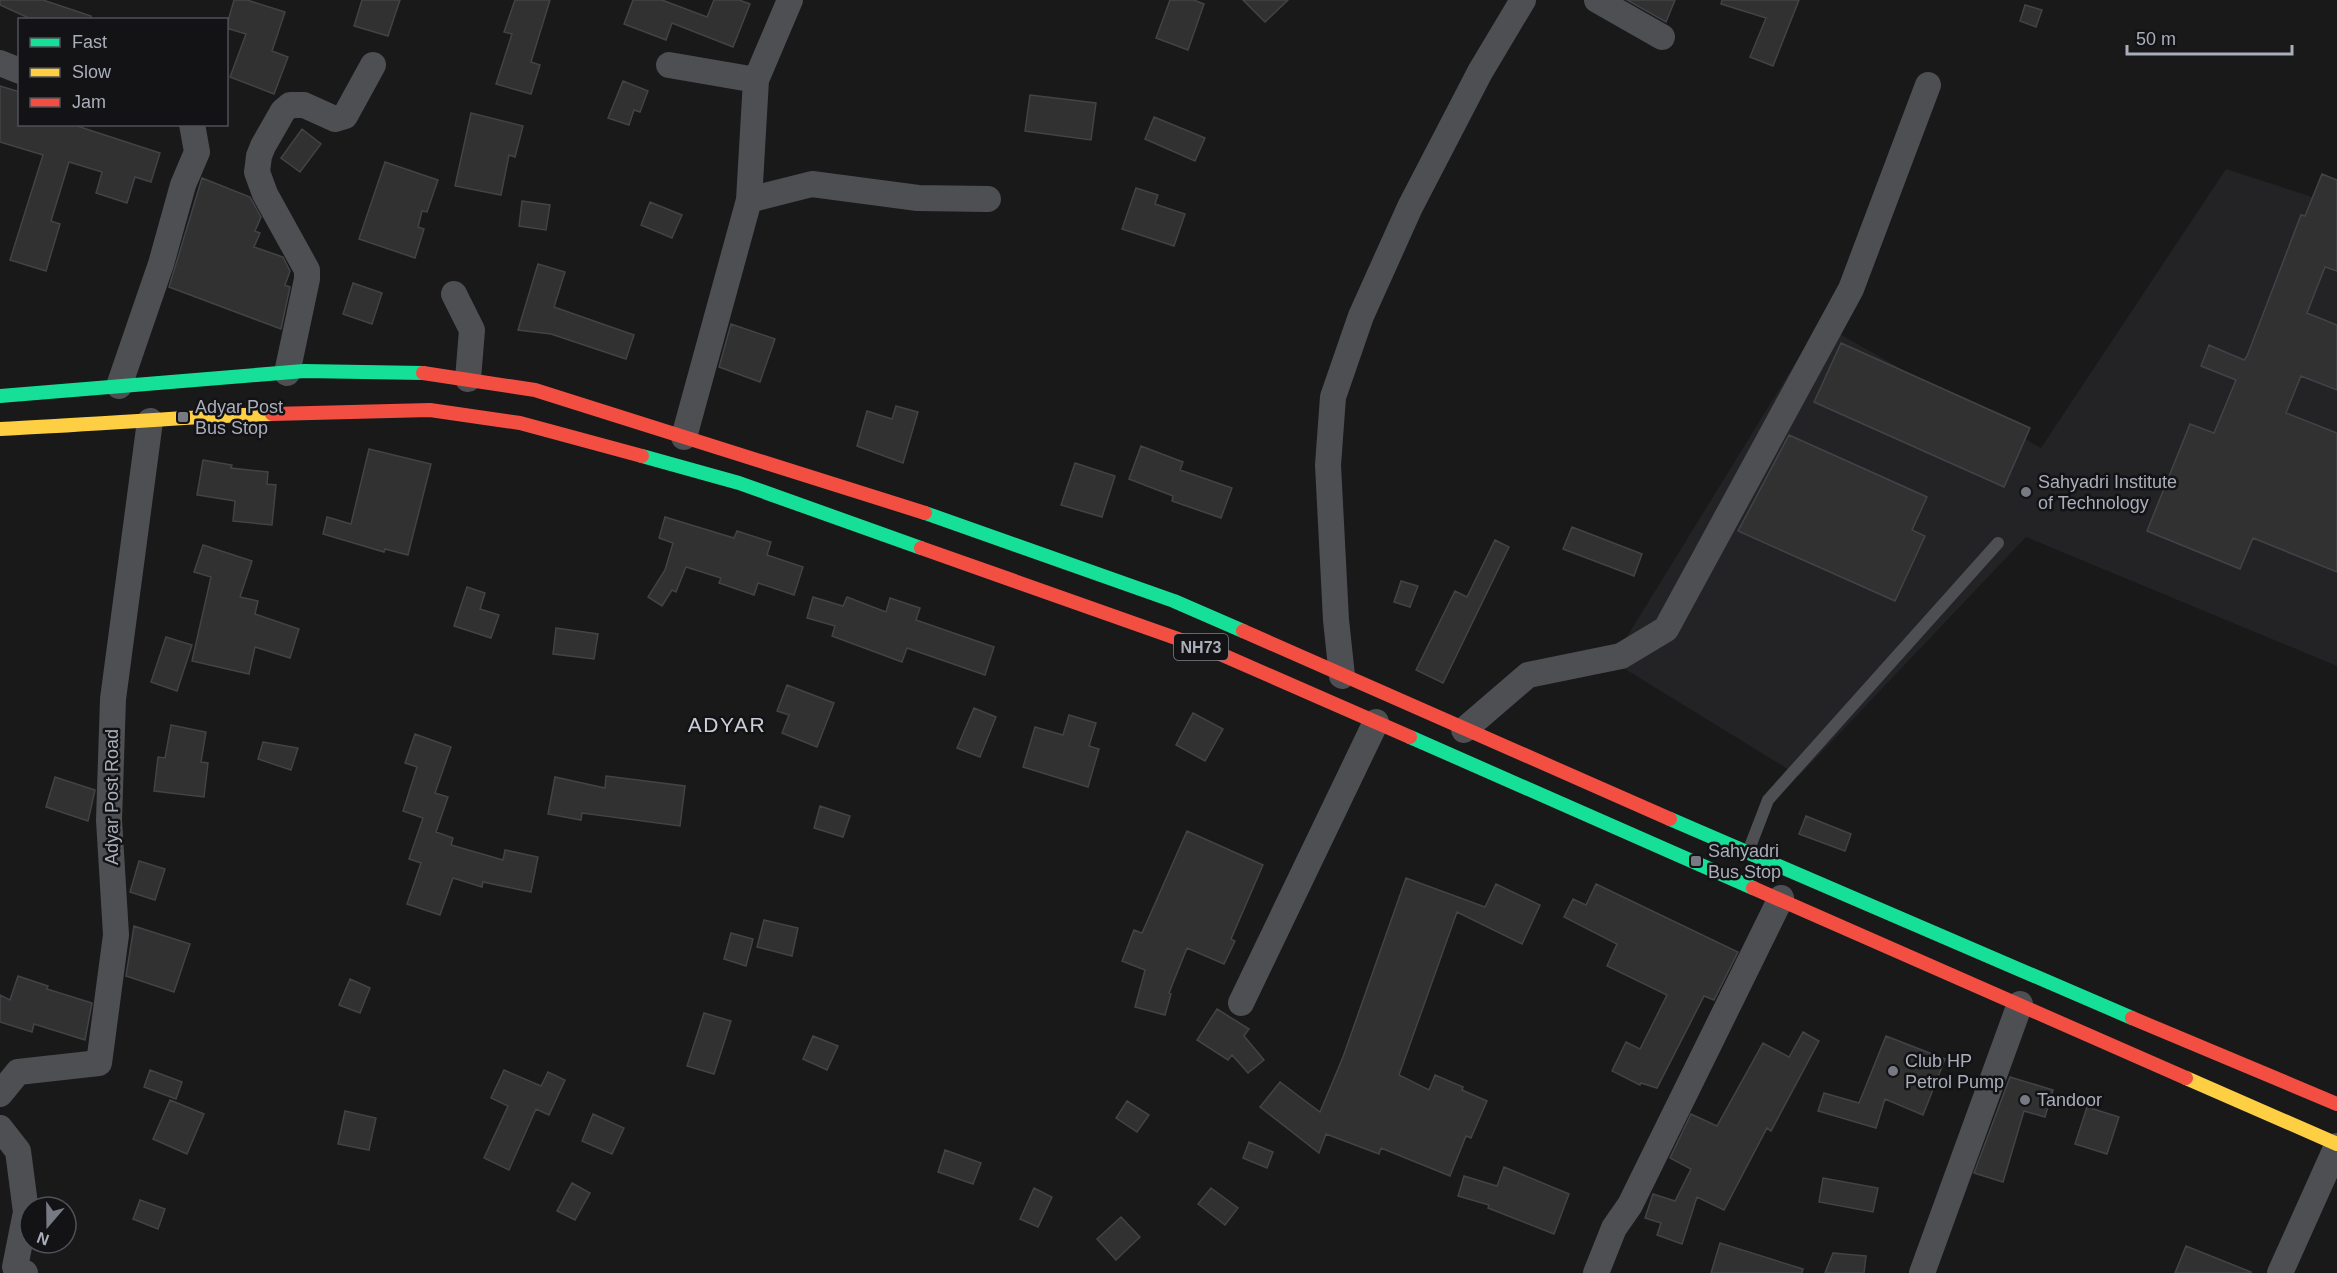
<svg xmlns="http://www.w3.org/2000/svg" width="2337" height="1273" viewBox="0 0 2337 1273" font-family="Arial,sans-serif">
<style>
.built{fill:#232326}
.building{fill:#313132;stroke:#424346;stroke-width:1.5}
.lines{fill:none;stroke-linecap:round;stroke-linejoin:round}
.lane{stroke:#4d4f53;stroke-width:12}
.street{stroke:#4d4f53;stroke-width:26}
.fast{stroke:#16e098;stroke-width:14}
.slow{stroke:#ffcf43;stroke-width:14}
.jam{stroke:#f24e42;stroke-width:14}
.poi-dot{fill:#777a83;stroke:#131316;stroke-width:2}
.labels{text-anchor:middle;stroke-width:5;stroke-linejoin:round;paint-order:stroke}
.shield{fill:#131316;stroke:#7d808a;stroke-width:1.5}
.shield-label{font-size:16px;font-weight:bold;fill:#aaaebb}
.poi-label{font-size:18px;fill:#aaaebb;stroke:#131316;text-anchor:start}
.street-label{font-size:18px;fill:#aaaebb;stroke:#131316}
.quarter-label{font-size:21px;letter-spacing:1.5px;fill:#cbced7;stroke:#131316}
</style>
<rect width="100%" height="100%" fill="#19191a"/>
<path class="built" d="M 2226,169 L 2337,205 L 2337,666 L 2026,537 L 1799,776 L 1612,661 L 1820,323 L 2041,448 Z"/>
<path class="building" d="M 0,0 L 43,0 L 91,16 L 91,20 L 33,20 L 0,5 Z
M 234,0 L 247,0 L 285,12 L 272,51 L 288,57 L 274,94 L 230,77 L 246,34 L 226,28 Z
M 362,0 L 400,0 L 388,36 L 354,26 Z
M 515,0 L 550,0 L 531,62 L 540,65 L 531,94 L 496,84 L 512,34 L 504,32 Z
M 633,0 L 662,0 L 707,17 L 714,0 L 739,0 L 750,4 L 733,47 L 672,23 L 666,40 L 624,24 Z
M 1170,0 L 1194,0 L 1204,4 L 1188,50 L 1156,38 Z
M 1243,0 L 1288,0 L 1265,22 Z
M 1627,0 L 1675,0 L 1666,22 Z
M 1722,0 L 1799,0 L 1773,66 L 1750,57 L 1766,18 L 1721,4 Z
M 2025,5 L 2042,10 L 2036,27 L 2020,21 Z
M 623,81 L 648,91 L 640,112 L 634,110 L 629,125 L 608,118 Z
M 0,86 L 20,92 L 20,124 L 71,124 L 160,153 L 151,182 L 135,177 L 127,203 L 96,193 L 102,172 L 69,162 L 51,221 L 60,224 L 46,271 L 10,260 L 43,155 L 0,142 Z
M 1030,95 L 1096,103 L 1091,140 L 1025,131 Z
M 471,113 L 523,126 L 515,157 L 509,155 L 501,195 L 455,186 Z
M 1154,117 L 1205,138 L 1195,161 L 1145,139 Z
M 302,129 L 321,144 L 300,172 L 281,158 Z
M 385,162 L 438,180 L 427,212 L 422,211 L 418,227 L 424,229 L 415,258 L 359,239 Z
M 2322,174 L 2337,180 L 2337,271 L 2325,267 L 2307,313 L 2337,325 L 2337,390 L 2301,376 L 2286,413 L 2337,433 L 2337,572 L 2253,538 L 2240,569 L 2147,531 L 2190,424 L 2214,433 L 2236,380 L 2201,366 L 2209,345 L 2244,360 L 2247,356 L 2301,215 L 2305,216 Z
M 202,178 L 250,197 L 261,217 L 255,231 L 260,233 L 254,247 L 283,257 L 290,271 L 285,285 L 290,287 L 281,329 L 169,287 Z
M 1136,188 L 1158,195 L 1155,204 L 1185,214 L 1174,246 L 1122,229 Z
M 522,201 L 550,205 L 546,230 L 519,226 Z
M 650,202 L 682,215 L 672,238 L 641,225 Z
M 538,264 L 565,272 L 554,307 L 634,335 L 626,359 L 551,334 L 518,330 Z
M 353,283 L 382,293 L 372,324 L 343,314 Z
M 731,324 L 775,339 L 760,382 L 719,367 Z
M 1841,343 L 2030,428 L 2004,487 L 1814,402 Z
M 896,406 L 918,412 L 903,463 L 857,446 L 867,411 L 892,419 Z
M 1789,435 L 1927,497 L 1912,530 L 1925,536 L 1895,601 L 1738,531 Z
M 1141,446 L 1183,462 L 1180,470 L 1232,488 L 1221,518 L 1172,501 L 1173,496 L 1129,479 Z
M 369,449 L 431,464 L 408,555 L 385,549 L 384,552 L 323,534 L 327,517 L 351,524 Z
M 203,460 L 232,465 L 231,468 L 268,472 L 267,484 L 276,485 L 272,525 L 233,521 L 235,501 L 197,495 Z
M 1075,463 L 1115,476 L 1102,517 L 1061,505 Z
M 665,517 L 734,538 L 737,531 L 771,542 L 767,555 L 803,567 L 794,595 L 758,583 L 754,595 L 719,583 L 721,578 L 686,567 L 676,592 L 672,590 L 662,606 L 648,597 L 665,570 L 673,543 L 659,538 Z
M 1572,527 L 1642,554 L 1634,576 L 1563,549 Z
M 1495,540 L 1509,547 L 1443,683 L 1416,670 L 1455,591 L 1467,597 Z
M 203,545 L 252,561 L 240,597 L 258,601 L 255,614 L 299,629 L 290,658 L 255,647 L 249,674 L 192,661 L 211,577 L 194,572 Z
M 1401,581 L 1418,586 L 1410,607 L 1394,602 Z
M 467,587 L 485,593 L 480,609 L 499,615 L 491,638 L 454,626 Z
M 813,597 L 843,606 L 847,597 L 886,612 L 890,598 L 920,608 L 916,620 L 994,647 L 985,675 L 907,648 L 902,662 L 832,636 L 835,626 L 807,618 Z
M 556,628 L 598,634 L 594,659 L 553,654 Z
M 166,637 L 192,645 L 177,691 L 151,682 Z
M 787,685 L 834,703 L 817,747 L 782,733 L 789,715 L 777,711 Z
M 974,708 L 996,717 L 980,757 L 957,748 Z
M 1193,713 L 1223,729 L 1205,761 L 1176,745 Z
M 1069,715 L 1096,723 L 1089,746 L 1099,749 L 1088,787 L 1023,767 L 1035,727 L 1063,735 Z
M 171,725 L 206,732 L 201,762 L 208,763 L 204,797 L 154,791 L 158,757 L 165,758 Z
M 415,734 L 451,747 L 435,793 L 448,797 L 436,832 L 453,838 L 451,845 L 503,860 L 505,850 L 538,857 L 531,892 L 483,882 L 482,887 L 453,878 L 440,915 L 407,904 L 421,863 L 409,859 L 423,818 L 403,811 L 417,767 L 405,763 Z
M 263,742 L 298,748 L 291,770 L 258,759 Z
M 606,776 L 685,786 L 680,826 L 582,813 L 581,820 L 548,814 L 555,777 L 605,788 Z
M 55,777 L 95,790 L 88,821 L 46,807 Z
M 820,806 L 850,816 L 843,837 L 814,828 Z
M 1806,816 L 1851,834 L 1845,851 L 1799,834 Z
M 1187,831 L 1263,865 L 1231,939 L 1235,941 L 1224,964 L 1187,948 L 1169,993 L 1171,994 L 1165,1015 L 1135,1007 L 1145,970 L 1122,961 L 1134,930 L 1142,933 Z
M 139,861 L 165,869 L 155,900 L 130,892 Z
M 1406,878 L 1485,907 L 1496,884 L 1540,905 L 1522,944 L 1457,912 L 1399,1075 L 1429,1090 L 1435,1075 L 1463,1087 L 1462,1090 L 1487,1101 L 1471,1138 L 1466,1136 L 1450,1176 L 1381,1148 L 1379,1154 L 1326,1134 L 1319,1153 L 1260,1107 L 1280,1082 L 1320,1112 L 1343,1057 Z
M 1596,884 L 1738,952 L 1714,1000 L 1704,996 L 1657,1088 L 1641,1083 L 1640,1085 L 1612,1071 L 1626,1042 L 1640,1049 L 1667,995 L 1607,966 L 1617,944 L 1564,917 L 1573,899 L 1586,905 Z
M 764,920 L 798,928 L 792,956 L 757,947 Z
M 134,926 L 190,944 L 174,992 L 126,976 Z
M 731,933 L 753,939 L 746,966 L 724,959 Z
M 18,976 L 48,986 L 47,989 L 92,1003 L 85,1040 L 34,1024 L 32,1032 L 0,1022 L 0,995 L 10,1000 Z
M 350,979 L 370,988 L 360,1013 L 339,1005 Z
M 1217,1009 L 1249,1029 L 1244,1036 L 1264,1060 L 1248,1073 L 1232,1055 L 1228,1060 L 1197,1040 Z
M 704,1013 L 731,1021 L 714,1074 L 687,1066 Z
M 1803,1032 L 1819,1041 L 1771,1131 L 1767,1128 L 1724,1210 L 1697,1197 L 1682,1244 L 1657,1235 L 1661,1223 L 1645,1218 L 1653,1194 L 1675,1201 L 1691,1169 L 1670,1158 L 1691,1114 L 1717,1126 L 1763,1043 L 1789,1057 Z
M 813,1036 L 838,1046 L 827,1070 L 803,1059 Z
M 1886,1036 L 1945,1059 L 1923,1115 L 1885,1099 L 1876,1128 L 1818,1111 L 1824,1093 L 1859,1103 Z
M 150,1070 L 182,1082 L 176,1099 L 144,1087 Z
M 504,1070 L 541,1086 L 548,1072 L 565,1080 L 549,1115 L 536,1109 L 509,1170 L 484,1158 L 508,1106 L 491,1098 Z
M 2010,1077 L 2053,1090 L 2045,1117 L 2024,1111 L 2003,1182 L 1974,1173 Z
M 170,1100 L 204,1114 L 187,1154 L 153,1139 Z
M 1127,1101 L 1149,1115 L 1137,1132 L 1116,1118 Z
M 2087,1107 L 2119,1117 L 2107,1154 L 2075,1144 Z
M 345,1111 L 376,1118 L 369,1150 L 338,1144 Z
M 593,1114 L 624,1128 L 612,1154 L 582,1141 Z
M 1249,1142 L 1273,1152 L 1267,1168 L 1243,1158 Z
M 945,1150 L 981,1163 L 973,1184 L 938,1172 Z
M 1504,1167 L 1569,1194 L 1554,1234 L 1488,1208 L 1489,1205 L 1458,1196 L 1464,1176 L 1497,1186 Z
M 1823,1178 L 1878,1188 L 1873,1212 L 1819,1202 Z
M 572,1183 L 590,1193 L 575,1220 L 557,1211 Z
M 1034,1188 L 1052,1197 L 1038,1227 L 1020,1219 Z
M 1211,1188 L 1238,1208 L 1225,1225 L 1198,1204 Z
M 140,1200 L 165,1209 L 158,1229 L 133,1219 Z
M 1121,1217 L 1140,1237 L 1116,1260 L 1097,1239 Z
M 1720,1243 L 1803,1269 L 1802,1273 L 1711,1273 Z
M 2186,1246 L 2251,1272 L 2251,1273 L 2175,1273 Z
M 1833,1253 L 1866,1256 L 1864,1273 L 1825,1273 Z"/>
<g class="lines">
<path class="lane" d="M 1748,852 L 1768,800 L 1998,543"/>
<path class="street" d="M 1597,0 L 1662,37
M 0,63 L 20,71
M 669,65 L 756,80
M 749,200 L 812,184 L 918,198 L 988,199
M 454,294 L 472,330 L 468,379
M 287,373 L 307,279 L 307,270 L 265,194 L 257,172 L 259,156 L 263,146 L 283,111 L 290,105 L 304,105 L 335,119 L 345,116 L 373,65
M 119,386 L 161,264 L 183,185 L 197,152 L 192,124
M 684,437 L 749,200 L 756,80 L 790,0
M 1342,676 L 1336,620 L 1328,465 L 1333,397 L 1361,316 L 1410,207 L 1480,72 L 1523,0
M 1464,730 L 1528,675 L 1621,656 L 1666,629 L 1851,289 L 1928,85
M 1241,1003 L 1376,722
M 0,1094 L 18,1072 L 99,1063 L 116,935 L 109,820 L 113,699 L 150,421
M 0,1128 L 18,1151 L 26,1212 L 15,1267 L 25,1273
M 1596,1273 L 1614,1228 L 1630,1205 L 1781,898
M 1922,1273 L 2020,1004
M 2280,1273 L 2337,1146"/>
<path class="fast" d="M 0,396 L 304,371 L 423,373
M 642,456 L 739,483 L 921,548
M 925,513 L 1174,601 L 1243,631
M 1410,737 L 1753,888
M 1670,819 L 2132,1018"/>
<path class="slow" d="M 0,429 C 91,425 181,417 272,414
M 2186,1078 L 2337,1144"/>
<path class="jam" d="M 423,373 L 535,390 L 925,513
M 272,414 L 430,410 L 520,423 L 642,456
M 921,548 L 1218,653 L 1410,737
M 1243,631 L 1670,819
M 1753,888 L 2186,1078
M 2132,1018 L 2337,1104"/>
</g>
<g class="poi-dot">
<rect x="177" y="411" width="12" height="12" rx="3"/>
<circle cx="2026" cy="492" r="6"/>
<rect x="1690" y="855" width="12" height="12" rx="3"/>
<circle cx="1893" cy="1071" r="6"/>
<circle cx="2025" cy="1100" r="6"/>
</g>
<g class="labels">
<rect class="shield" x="1174" y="634" width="54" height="26" rx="4.5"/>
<g class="shield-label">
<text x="1201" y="653">NH73</text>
</g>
<g class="poi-label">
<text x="195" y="413">Adyar Post<tspan x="195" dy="21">Bus Stop</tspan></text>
<text x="2038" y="488">Sahyadri Institute<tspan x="2038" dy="21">of Technology</tspan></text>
<text x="1708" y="857">Sahyadri<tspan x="1708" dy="21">Bus Stop</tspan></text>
<text x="1905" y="1067">Club HP<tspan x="1905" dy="21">Petrol Pump</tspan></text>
<text x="2037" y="1106">Tandoor</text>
</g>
<g class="street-label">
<text transform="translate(112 797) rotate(-90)" y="6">Adyar Post Road</text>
</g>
<g class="quarter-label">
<text x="727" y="732">ADYAR</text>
</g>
</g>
<rect x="18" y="18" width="210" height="108" fill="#131316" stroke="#4f5158" stroke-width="1.5"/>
<rect x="30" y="38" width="30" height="9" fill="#16e098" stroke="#4f5158" stroke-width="1.5"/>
<text x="72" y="48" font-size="18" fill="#aaaebb">Fast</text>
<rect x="30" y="68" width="30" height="9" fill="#ffcf43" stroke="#4f5158" stroke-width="1.5"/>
<text x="72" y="78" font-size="18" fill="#aaaebb">Slow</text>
<rect x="30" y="98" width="30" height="9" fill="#f24e42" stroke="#4f5158" stroke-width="1.5"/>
<text x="72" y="108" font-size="18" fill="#aaaebb">Jam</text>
<g transform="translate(48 1225) rotate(200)"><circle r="28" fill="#131316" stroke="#4f5158" stroke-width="1.5"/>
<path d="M0-4.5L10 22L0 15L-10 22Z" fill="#777a83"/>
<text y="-9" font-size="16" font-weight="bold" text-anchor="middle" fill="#aaaebb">N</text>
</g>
<path d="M2127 45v9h165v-9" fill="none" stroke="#aaaebb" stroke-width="3"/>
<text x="2136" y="45" font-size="18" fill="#aaaebb" stroke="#131316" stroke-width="4.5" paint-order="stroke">50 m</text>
</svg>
